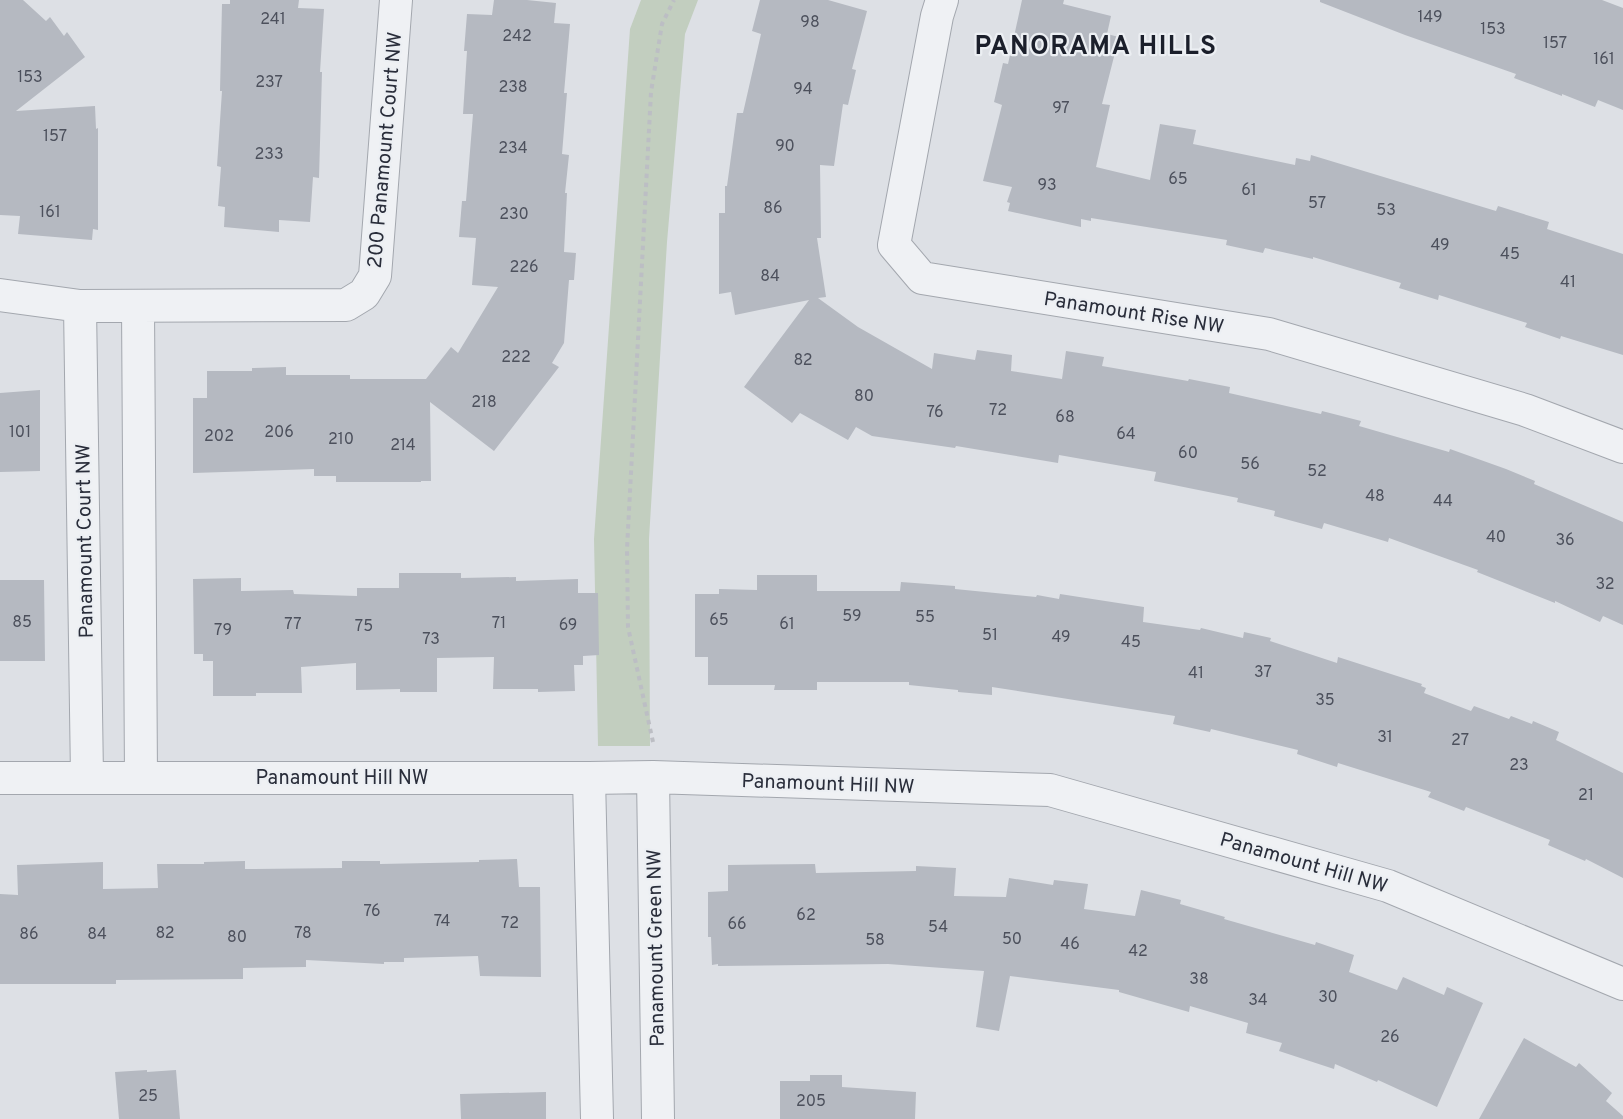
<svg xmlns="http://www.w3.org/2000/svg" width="1623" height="1119" viewBox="0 0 1623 1119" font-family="Overpass,sans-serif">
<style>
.green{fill:#c2cebf}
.building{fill:#b5b9c1}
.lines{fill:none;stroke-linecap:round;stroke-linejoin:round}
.minor-casing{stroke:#a3a7ae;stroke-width:34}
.path{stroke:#bcbec4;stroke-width:4;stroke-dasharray:4.5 4.5;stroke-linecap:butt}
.minor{stroke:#eff1f4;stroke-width:32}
.labels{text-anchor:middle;stroke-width:4.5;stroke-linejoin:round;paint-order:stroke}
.number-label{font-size:16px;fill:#4c505c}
.street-label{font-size:20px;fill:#292d3a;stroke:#eceff3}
.district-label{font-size:26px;font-weight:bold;letter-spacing:1.5px;fill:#1b1f2b;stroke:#eceff3}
</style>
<rect width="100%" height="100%" fill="#dde0e5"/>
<path class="green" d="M 641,0 L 698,0 L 685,34 L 667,242 L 649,539 L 650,746 L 598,746 L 594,539 L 630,29 Z"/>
<path class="building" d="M 0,0 L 23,0 L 46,21 L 50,17 L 64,36 L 67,32 L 85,57 L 16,111 L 95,106 L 96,129 L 98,128 L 98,230 L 93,229 L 92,240 L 18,234 L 20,216 L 0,215 Z
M 230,0 L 299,0 L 298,8 L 324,9 L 320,72 L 322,72 L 319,178 L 313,177 L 310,222 L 279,220 L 279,232 L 224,227 L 225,207 L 218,206 L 221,167 L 217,166 L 222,91 L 220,91 L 222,4 L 230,4 Z
M 494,0 L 527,0 L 556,3 L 554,23 L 570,24 L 564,93 L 567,93 L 562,154 L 569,155 L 565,193 L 567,193 L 564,252 L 576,253 L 574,280 L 569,280 L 564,343 L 552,363 L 559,367 L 494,451 L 430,402 L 431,481 L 421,481 L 421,482 L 336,482 L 336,476 L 314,476 L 314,469 L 193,473 L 193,398 L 207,398 L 207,371 L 252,371 L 252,368 L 286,367 L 286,375 L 350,375 L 350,379 L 426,379 L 451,347 L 458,353 L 498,287 L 472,285 L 476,238 L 459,237 L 462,201 L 466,201 L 473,114 L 463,114 L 467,51 L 464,51 L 467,14 L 492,15 Z
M 760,0 L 828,0 L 867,11 L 852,69 L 856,70 L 848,105 L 843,104 L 834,166 L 820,165 L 821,238 L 817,238 L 826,297 L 818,298 L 858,327 L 932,369 L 934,353 L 975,360 L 977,350 L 1012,355 L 1011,371 L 1062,379 L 1066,351 L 1104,357 L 1102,366 L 1188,381 L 1189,379 L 1230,387 L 1229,393 L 1321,414 L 1322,411 L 1361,421 L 1359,426 L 1449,452 L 1450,449 L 1506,469 L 1535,481 L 1534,484 L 1623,522 L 1623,625 L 1603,616 L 1600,622 L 1555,601 L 1555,603 L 1477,572 L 1478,570 L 1389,538 L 1388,542 L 1324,523 L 1322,529 L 1274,516 L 1275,511 L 1237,502 L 1238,498 L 1154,481 L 1156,472 L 1059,455 L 1058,463 L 956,446 L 955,448 L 872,436 L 856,427 L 848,440 L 800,413 L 792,423 L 744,387 L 809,300 L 735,315 L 731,292 L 719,294 L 719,213 L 725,213 L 725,186 L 727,186 L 737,113 L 743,113 L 761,34 L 752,31 Z
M 1022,0 L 1064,0 L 1063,4 L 1111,16 L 1107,34 L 1119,37 L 1102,104 L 1110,105 L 1096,167 L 1150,180 L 1160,124 L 1196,130 L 1193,144 L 1295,165 L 1296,158 L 1310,161 L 1311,155 L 1496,211 L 1498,206 L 1549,222 L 1547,229 L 1623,254 L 1623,355 L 1561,336 L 1560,339 L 1525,327 L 1527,323 L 1439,295 L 1438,300 L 1399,288 L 1401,283 L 1313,257 L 1313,259 L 1265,248 L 1263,253 L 1226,245 L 1227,240 L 1091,218 L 1091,221 L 1081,219 L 1081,227 L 1008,211 L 1010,203 L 1007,202 L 1012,187 L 983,181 L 1002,105 L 994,102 L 1003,63 L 1008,64 Z
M 1320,0 L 1602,0 L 1623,8 L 1623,110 L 1598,100 L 1595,107 L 1562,94 L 1562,96 L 1533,85 L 1514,78 L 1516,74 L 1405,35 L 1320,2 Z
M 40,390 L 40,471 L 0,472 L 0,393 Z
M 399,573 L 461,573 L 461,578 L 516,577 L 516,581 L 578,579 L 578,593 L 598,593 L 599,655 L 583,656 L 583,665 L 574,665 L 575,691 L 538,692 L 538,689 L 493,689 L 494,657 L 437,658 L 437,692 L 400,692 L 400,689 L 356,690 L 356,663 L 301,667 L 302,693 L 256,693 L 256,696 L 213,696 L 213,661 L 203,661 L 203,654 L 194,654 L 193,579 L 241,578 L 241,591 L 293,590 L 294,594 L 357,596 L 357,588 L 399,588 Z
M 757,575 L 817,575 L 817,591 L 900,591 L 901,582 L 955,586 L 955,589 L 1036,597 L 1037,595 L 1059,599 L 1060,594 L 1144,607 L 1143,622 L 1200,630 L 1201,628 L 1243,638 L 1244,632 L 1271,638 L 1270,641 L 1337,663 L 1338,657 L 1422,684 L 1421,686 L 1426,688 L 1424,693 L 1471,711 L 1474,706 L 1509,719 L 1511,716 L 1532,724 L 1533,721 L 1559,732 L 1556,740 L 1623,773 L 1623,878 L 1586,859 L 1585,861 L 1548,845 L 1550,840 L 1466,807 L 1464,811 L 1428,797 L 1431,792 L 1338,763 L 1337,767 L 1297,754 L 1298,750 L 1211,729 L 1210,732 L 1173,724 L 1175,716 L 992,687 L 992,695 L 958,692 L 958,690 L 909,685 L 909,682 L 817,682 L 817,690 L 774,690 L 775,685 L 708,685 L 708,657 L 695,657 L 695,594 L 719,594 L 719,589 L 757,590 Z
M 0,580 L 44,580 L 45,661 L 0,661 Z
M 517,859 L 519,887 L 540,887 L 541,977 L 480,976 L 478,956 L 404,958 L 404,962 L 384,962 L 384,964 L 306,960 L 306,967 L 243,968 L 243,979 L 116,980 L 116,984 L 0,984 L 0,894 L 18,895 L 17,865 L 103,862 L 103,889 L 158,888 L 157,864 L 204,864 L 204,862 L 245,861 L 245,869 L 342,868 L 342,861 L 380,861 L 380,864 L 479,862 L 479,860 Z
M 815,864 L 816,873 L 916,871 L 916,866 L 956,868 L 954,896 L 1006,897 L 1009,878 L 1053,885 L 1054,880 L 1088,884 L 1084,909 L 1135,916 L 1141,890 L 1181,900 L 1180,904 L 1225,917 L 1224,919 L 1315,945 L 1316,942 L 1354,955 L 1349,972 L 1397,990 L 1403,977 L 1444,995 L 1447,987 L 1483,1003 L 1437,1107 L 1378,1080 L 1377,1082 L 1335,1064 L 1334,1069 L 1279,1051 L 1282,1043 L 1246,1033 L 1248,1023 L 1190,1006 L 1189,1012 L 1119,992 L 1119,990 L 1010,976 L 999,1031 L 976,1027 L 984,971 L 888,964 L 718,966 L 718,964 L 712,965 L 711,937 L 708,937 L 708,892 L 728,891 L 728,865 Z
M 1524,1038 L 1576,1067 L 1579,1063 L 1612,1093 L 1606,1101 L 1623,1116 L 1623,1119 L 1479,1119 Z
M 147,1070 L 147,1072 L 176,1070 L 180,1119 L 119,1119 L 115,1072 Z
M 810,1075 L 842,1075 L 842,1087 L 916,1092 L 915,1119 L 780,1119 L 780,1081 L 810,1081 Z
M 546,1092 L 546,1119 L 461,1119 L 460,1094 Z"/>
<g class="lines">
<g class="minor-casing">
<path id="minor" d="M 942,0 L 937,16 L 894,245 L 922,278 L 1269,334 L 1525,410 L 1623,447
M 0,295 L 80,306 L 346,305 L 364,294 L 375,276 L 396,0
M 80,306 L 87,777
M 138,306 L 141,777
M 653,777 L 658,1119
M 0,778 L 589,778 L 653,777 L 1050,790 L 1388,886 L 1623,984
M 589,778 L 597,1119"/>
</g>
<path class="path" d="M 653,742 L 628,627 L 627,549 L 651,92 L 662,24 L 674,0"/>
<use href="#minor" class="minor"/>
</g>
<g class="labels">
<g class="number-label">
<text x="1430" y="22">149</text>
<text x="273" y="24">241</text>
<text x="810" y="27">98</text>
<text x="1493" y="34">153</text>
<text x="517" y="41">242</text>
<text x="1555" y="48">157</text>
<text x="1604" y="64">161</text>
<text x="30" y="82">153</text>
<text x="269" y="87">237</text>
<text x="513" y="92">238</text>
<text x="803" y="94">94</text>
<text x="1061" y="113">97</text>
<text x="55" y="141">157</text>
<text x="785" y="151">90</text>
<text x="513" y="153">234</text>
<text x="269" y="159">233</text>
<text x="1178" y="184">65</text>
<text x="1047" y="190">93</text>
<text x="1249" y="195">61</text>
<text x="1317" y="208">57</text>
<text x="773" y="213">86</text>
<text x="1386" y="215">53</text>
<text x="50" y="217">161</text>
<text x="514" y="219">230</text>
<text x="1440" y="250">49</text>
<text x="1510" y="259">45</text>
<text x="524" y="272">226</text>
<text x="770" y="281">84</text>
<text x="1568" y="287">41</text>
<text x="516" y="362">222</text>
<text x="803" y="365">82</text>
<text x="864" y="401">80</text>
<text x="484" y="407">218</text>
<text x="998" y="415">72</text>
<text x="935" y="417">76</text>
<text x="1065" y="422">68</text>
<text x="20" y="437">101</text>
<text x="279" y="437">206</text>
<text x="1126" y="439">64</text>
<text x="219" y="441">202</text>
<text x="341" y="444">210</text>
<text x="403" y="450">214</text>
<text x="1188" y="458">60</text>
<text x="1250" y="469">56</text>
<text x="1317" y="476">52</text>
<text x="1375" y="501">48</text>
<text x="1443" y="506">44</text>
<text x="1496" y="542">40</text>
<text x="1565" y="545">36</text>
<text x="1605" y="589">32</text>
<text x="852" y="621">59</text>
<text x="925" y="622">55</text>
<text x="719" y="625">65</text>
<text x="22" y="627">85</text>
<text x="499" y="628">71</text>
<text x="293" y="629">77</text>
<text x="787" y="629">61</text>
<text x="568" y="630">69</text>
<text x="364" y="631">75</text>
<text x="223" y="635">79</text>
<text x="990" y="640">51</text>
<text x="1061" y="642">49</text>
<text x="431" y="644">73</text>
<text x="1131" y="647">45</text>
<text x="1263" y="677">37</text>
<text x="1196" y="678">41</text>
<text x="1325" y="705">35</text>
<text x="1385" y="742">31</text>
<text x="1460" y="745">27</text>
<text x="1519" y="770">23</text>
<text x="1586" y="800">21</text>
<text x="372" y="916">76</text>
<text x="806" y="920">62</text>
<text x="442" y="926">74</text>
<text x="510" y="928">72</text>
<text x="737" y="929">66</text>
<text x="938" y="932">54</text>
<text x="165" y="938">82</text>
<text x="303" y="938">78</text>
<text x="29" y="939">86</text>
<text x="97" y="939">84</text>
<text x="237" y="942">80</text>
<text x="1012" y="944">50</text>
<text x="875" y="945">58</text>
<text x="1070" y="949">46</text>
<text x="1138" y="956">42</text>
<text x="1199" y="984">38</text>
<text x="1328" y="1002">30</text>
<text x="1258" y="1005">34</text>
<text x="1390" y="1042">26</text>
<text x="148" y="1101">25</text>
<text x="811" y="1106">205</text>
</g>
<g class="street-label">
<text transform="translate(384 150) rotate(-85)" y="7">200 Panamount Court NW</text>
<text transform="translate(1134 312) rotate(9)" y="7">Panamount Rise NW</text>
<text transform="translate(84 541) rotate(-91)" y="7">Panamount Court NW</text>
<text x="342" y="784">Panamount Hill NW</text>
<text transform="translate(828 783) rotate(2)" y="7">Panamount Hill NW</text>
<text transform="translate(1304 862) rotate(16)" y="7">Panamount Hill NW</text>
<text transform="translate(655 948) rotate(-91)" y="7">Panamount Green NW</text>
</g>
<g class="district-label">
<text x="1096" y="54">PANORAMA HILLS</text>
</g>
</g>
</svg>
